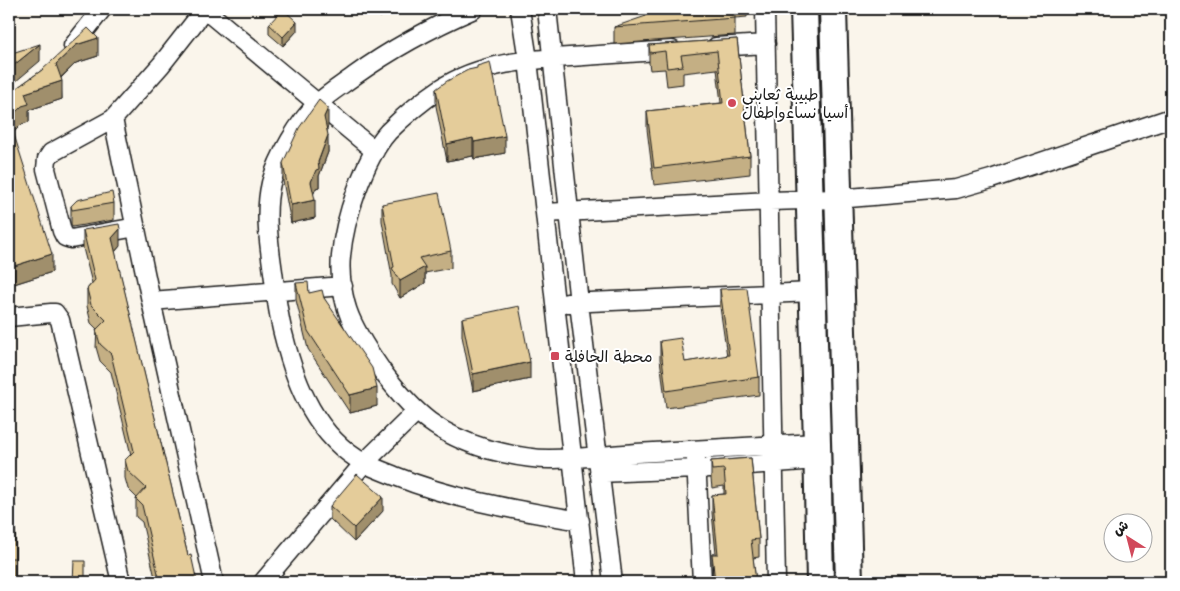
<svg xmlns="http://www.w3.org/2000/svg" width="1180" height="591" viewBox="0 0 1180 591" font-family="'Comic Neue','Playpen Sans Arabic',sans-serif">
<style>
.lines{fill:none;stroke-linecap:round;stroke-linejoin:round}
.minor-casing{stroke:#1c1c1c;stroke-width:21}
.highway-casing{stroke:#1c1c1c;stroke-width:30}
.minor{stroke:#fff;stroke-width:18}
.highway{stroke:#fff;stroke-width:26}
.wall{fill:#c4af84;stroke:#1c1c1c}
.shaded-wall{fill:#a08f6c;stroke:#1c1c1c}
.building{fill:#e4cc9a;stroke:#1c1c1c}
.poi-dot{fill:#d1495b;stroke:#fff;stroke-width:2}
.labels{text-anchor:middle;stroke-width:4;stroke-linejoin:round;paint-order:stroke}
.poi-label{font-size:16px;fill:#1c1c1c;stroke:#fff;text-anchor:start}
</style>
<rect width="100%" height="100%" fill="#faf5eb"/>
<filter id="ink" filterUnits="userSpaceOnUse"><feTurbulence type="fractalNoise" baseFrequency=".02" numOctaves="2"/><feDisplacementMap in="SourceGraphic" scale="10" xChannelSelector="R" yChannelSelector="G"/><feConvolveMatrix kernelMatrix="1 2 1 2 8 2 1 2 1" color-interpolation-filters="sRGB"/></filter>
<g filter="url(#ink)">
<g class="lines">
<g class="minor-casing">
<path id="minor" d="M 204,9 L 375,151
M 474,9 C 430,28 393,48 354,76 C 342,85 329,93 318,103 C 299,121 278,158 271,183 C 264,212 269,244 273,272 C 276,294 278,316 284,337 C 296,386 317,437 364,463 C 374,468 385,472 395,476 C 454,500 517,510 580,521
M 520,9 L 528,60 L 586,582
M 547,9 L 579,303 L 613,582
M 765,9 L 776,582
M 73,46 L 102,9
M 716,47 L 766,44
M 672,50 C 643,52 614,54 584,56 C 535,59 482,61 440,89 C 422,101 403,117 388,132 C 364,159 344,220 341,256 C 339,275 343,300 350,317 C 359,338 372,357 385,375 C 416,415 438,434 487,449 C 506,454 529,459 549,459 C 577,459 608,455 636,453 C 697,450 757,446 817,443
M 113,119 L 151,301 L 214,582
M 545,213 L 770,201 L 837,199 L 956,189 L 991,179 L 1171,118
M 136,227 L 71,239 L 65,237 L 62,231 L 46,169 L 47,159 L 51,153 L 113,119 L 161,65 L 205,9
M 151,301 L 343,286
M 567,303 L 812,292
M 9,317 L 51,313 L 55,313 L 60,320 L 121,582
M 696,458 L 702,582
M 599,473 L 696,469 L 817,460
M 263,582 L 364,463 L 416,412"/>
</g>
<g class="highway-casing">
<path id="highway" d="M 804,9 L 817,443 L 820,582
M 833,9 L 849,582"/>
</g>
<use href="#minor" class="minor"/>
<use href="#highway" class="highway"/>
</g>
<path class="wall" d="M 376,9 L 394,9 L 380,17 Z
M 621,9 L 631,9 L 621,10 Z
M 697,9 L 747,9 L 747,17 L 735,18 L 735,35 L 614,44 L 614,27 Z
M 269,24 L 297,31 L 283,46 L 269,34 Z
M 737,39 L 750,156 L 750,174 L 654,185 L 647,129 L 647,111 L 721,103 L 717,69 L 683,73 L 683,84 L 667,86 L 665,69 L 650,70 L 649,63 L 649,45 Z
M 98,56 L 76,63 L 61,78 L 62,99 L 29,110 L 29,122 L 22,124 L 13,133 L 52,272 L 14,284 L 9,268 L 9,92 L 11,92 L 42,70 Z
M 436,89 L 505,153 L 474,159 L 473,156 L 447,161 L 436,106 Z
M 328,126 L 327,128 L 328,152 L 319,176 L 319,187 L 316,188 L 313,194 L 315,218 L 291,223 L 283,181 L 283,163 Z
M 114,203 L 114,220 L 72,227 L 71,224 L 71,206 Z
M 382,204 L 451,251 L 451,268 L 425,273 L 425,283 L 400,298 L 392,284 L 392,276 L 382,221 Z
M 83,230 L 120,246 L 115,252 L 188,556 L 197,582 L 156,582 L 142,522 L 136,517 L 136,499 L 137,498 L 128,489 L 125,478 L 125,460 L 131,455 L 111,372 L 100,361 L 96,347 L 97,329 L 91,323 L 87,306 L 87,289 L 92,283 L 83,248 Z
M 296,283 L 309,293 L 324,298 L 377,406 L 350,413 L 308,349 L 296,300 Z
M 720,289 L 759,377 L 759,395 L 666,408 L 660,359 L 660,341 L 685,362 L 727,356 L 720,307 Z
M 462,318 L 530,379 L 473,391 L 462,336 Z
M 751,458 L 759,539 L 759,557 L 753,558 L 756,582 L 713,582 L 712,554 L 716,554 L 712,513 L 712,495 L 724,494 L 724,486 L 712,488 L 711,479 L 711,461 Z
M 9,505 L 15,505 L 15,582 L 9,582 Z
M 330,506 L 383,511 L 354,542 L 330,519 Z"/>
<path class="shaded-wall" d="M 380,9 L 394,9 L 380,17 Z
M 297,22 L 297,31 L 283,46 L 283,37 Z
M 98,38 L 98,56 L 76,63 L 56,82 L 56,64 L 76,45 Z
M 40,44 L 40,61 L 9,87 L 9,69 Z
M 62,81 L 62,99 L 29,110 L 29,122 L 22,124 L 9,137 L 9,119 L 25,93 Z
M 328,108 L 328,126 L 324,134 L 324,117 Z
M 328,135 L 328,152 L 319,176 L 319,187 L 316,188 L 311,200 L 311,182 Z
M 505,136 L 505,153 L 474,159 L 474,142 Z
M 473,138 L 473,156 L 447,161 L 447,144 Z
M 315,200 L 315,218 L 291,223 L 291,205 Z
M 120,229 L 120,246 L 112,255 L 112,238 Z
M 52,254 L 52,272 L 14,284 L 14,266 Z
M 425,267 L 425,283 L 400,298 L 400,281 Z
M 530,362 L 530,379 L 473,391 L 473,374 Z
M 377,388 L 377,406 L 350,413 L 350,395 Z
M 383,497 L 383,511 L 354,542 L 354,528 Z"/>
<path class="building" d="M 283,9 L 297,22 L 283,37 L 269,24 Z
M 697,9 L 734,9 L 735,18 L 614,27 L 646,16 L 645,15 Z
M 88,28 L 98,38 L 76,45 L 56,64 L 62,81 L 25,93 L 29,104 L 22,106 L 9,119 L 52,254 L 14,266 L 9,250 L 9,213 L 12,212 L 9,201 L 9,92 L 11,92 L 42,70 Z
M 737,39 L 750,156 L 654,168 L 647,111 L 723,103 L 717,51 L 681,55 L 683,66 L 667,68 L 665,51 L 650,53 L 649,45 Z
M 40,44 L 9,69 L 9,54 Z
M 490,62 L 505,136 L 474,142 L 473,138 L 447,144 L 436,89 L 447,81 L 468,70 L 477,68 L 477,66 Z
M 319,100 L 328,108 L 324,117 L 328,135 L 318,162 L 319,169 L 316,170 L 311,182 L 315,200 L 291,205 L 283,163 L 299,128 Z
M 112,192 L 114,203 L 72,210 L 71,206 L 77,200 Z
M 439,193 L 451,251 L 419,258 L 425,267 L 400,281 L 392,268 L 394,267 L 382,204 Z
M 119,224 L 120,229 L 112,238 L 188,556 L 191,555 L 197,582 L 160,582 L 142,505 L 136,499 L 146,488 L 128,471 L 125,460 L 134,451 L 111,354 L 100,344 L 96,330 L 106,320 L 91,305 L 87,289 L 95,280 L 83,230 Z
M 308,282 L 309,293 L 322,290 L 324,298 L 372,368 L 377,388 L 350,395 L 308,331 L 296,283 Z
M 747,288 L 759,377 L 666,391 L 660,341 L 681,338 L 685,362 L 729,355 L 720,289 Z
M 519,306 L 530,362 L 473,374 L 462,318 Z
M 751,458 L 759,539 L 751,540 L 756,582 L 715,582 L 712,554 L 718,554 L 712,495 L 726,494 L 724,469 L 712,470 L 711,461 Z
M 357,474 L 383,497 L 354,528 L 330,506 Z
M 9,505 L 15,505 L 15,558 L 9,558 Z
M 74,561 L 85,561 L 85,582 L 73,582 Z"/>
</g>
<g class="poi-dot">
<circle cx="732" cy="103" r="5"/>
<rect x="550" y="351" width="10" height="10" rx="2.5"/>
</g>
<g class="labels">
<g class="poi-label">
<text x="742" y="100">طبيبة ثعابني<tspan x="742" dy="18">أسيا نساءواطفال</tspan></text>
<text x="565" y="362">محطة الحافلة</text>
</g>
</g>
<rect width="1180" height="591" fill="none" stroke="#fff" stroke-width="30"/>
<rect x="15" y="15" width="1150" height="561" fill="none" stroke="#1c1c1c" stroke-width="2" filter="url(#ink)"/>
<g transform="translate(1128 538) rotate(324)"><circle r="24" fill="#ffffff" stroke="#a4a4a4"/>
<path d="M0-4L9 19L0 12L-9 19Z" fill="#d1495b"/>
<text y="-8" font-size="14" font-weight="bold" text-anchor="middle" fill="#1c1c1c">ش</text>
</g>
</svg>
